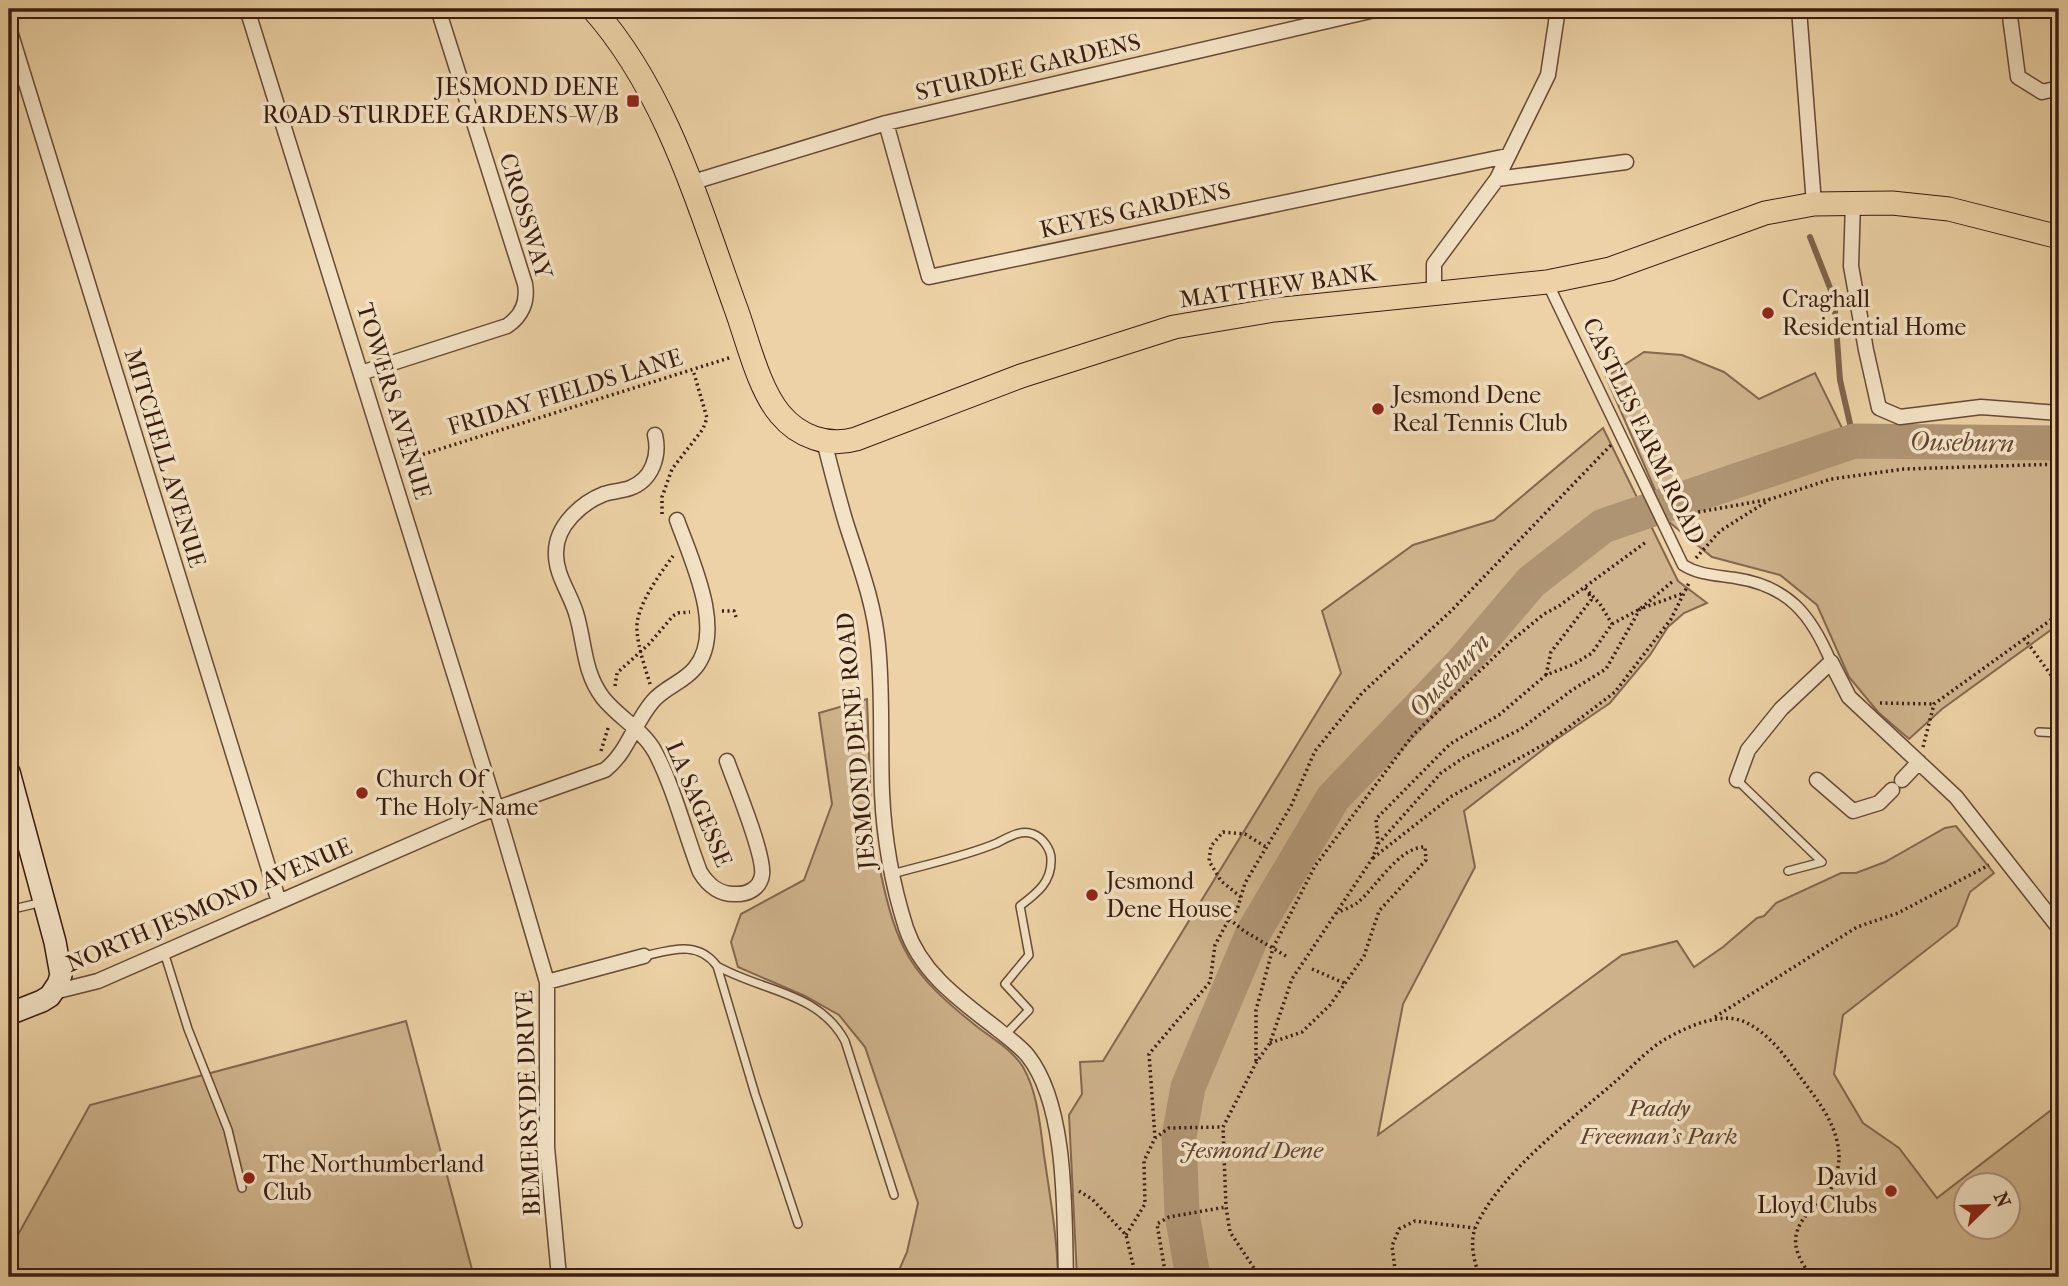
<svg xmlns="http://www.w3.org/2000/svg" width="2068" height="1286" viewBox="0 0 2068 1286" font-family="'IM FELL French Canon',serif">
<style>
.green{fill:#ceb38c;stroke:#84684e;stroke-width:2;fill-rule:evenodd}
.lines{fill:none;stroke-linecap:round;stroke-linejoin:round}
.stream{stroke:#80644b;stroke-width:6}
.river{stroke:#af9473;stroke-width:35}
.service-casing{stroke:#664a35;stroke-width:10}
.pedestrian-casing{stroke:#664a35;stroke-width:13}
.minor-casing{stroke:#664a35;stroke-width:17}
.secondary-casing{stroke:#3a1c0f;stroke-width:24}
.primary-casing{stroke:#3a1c0f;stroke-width:25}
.path{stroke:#3a1c0f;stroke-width:3.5;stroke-dasharray:2 3.5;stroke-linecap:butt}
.service{stroke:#f3e2c5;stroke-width:7}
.pedestrian{stroke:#f3e2c5;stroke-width:10}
.minor{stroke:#f3e2c5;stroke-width:14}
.secondary{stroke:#f3e2c5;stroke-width:21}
.primary{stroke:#ecd2a6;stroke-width:23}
.poi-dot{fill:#8f2418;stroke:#f3e2c5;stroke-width:2.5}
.labels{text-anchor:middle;stroke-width:7;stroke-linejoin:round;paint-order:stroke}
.street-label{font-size:24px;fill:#3a1c0f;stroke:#f3e2c5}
.poi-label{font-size:24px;fill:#3a1c0f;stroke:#f3e2c5;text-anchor:start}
.park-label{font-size:24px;font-style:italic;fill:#5f422e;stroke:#f3e2c5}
.water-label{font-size:26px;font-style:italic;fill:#634632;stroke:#f3e2c5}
</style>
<rect width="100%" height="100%" fill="#ecd2a6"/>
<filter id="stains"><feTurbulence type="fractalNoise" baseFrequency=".00286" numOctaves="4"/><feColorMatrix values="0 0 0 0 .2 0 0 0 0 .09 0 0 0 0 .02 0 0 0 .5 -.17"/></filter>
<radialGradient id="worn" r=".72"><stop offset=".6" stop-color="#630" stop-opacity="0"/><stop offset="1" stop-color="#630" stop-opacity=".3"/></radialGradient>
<path class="green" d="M 1644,352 L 1682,355 L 1724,372 L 1759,399 L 1815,373 L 1842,428 L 1988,433 L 2059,432 L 2059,624 L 1942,709 L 1909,739 L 1878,712 L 1849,677 L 1817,605 L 1780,575 L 1712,557 L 1669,522 L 1606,377 Z
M 1603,428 L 1678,581 L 1707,603 L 1684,613 L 1668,627 L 1650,655 L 1610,703 L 1554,741 L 1464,811 L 1475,867 L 1403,1004 L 1378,1135 L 1622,955 L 1677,941 L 1694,967 L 1723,947 L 1757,918 L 1764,916 L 1776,903 L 1841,873 L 1856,873 L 1885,862 L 1945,828 L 1956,826 L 1994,873 L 1970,892 L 1957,926 L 1843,1015 L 1834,1074 L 1863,1123 L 1899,1148 L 1937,1198 L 2059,1104 L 2059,1277 L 1077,1277 L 1069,1115 L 1082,1094 L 1080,1062 L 1103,1061 L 1341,673 L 1322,611 L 1413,545 L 1494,520 ZM 1966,1184 L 2008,1184 L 2008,1226 L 1966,1226 Z
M 867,699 L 872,838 L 867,846 L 870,865 L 880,870 C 897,950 910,973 975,1025 C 991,1038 1012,1049 1023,1067 C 1038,1093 1040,1126 1044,1155 C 1050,1196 1057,1236 1058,1277 L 896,1277 L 907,1252 L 918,1203 L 865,1047 L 839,1015 L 805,996 L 738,967 L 731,942 L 741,914 L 804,880 L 832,804 L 819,713 Z
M 406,1021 L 474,1277 L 9,1277 L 9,1251 L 90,1105 Z"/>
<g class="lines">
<path class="stream" d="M 1810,237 L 1834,298 L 1840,380 L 1854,441"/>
<path class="river" d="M 1193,1277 L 1182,1214 L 1179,1137 L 1188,1087 L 1253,933 L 1333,798 L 1461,664 L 1531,582 L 1603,526 L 1854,441 L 2059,443"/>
<g class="service-casing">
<path id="service" d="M 2039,732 L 2059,733
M 1737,780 L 1822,862 L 1788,871
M 892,874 C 928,864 963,857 997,843 C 1007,838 1021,829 1033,834 C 1042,837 1051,849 1051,859 C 1052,882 1037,893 1020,906 L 1029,955 L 1005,984 L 1029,1010 L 1005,1035
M 9,910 L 43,902
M 164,952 L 188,1029 L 228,1130 L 242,1188
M 644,956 C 671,950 698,940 717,966 L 755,1094 L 798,1224
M 717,966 C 763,992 819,992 845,1041 L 894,1195"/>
</g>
<g class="pedestrian-casing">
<path id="pedestrian" d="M 1547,282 L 1683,565 C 1699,575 1716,575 1735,578 C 1788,586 1811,614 1831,662"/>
</g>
<g class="minor-casing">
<path id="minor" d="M 247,9 L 496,808 L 547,982 L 547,1147 L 559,1277
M 1799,9 L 1814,204
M 2009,9 L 2018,77 L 2042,92 L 2059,88
M 602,19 L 617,9
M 9,28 L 279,902
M 886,123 L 929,277 L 1507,156
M 1497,179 L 1626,162
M 690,183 L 886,123 L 1379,9
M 1853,202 L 1851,266 L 1866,350 L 1879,408 L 1900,417 L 1981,407 L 2059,413
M 1434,293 L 1434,264 L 1497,179 L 1548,75 L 1558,9
M 361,373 L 507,326 C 522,316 528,301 525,284 L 438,9
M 655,435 C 660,456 652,480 630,488 C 622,491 613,491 604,494 C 581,503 556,526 556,552 C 555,574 570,593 576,613 C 585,642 583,672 603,698 C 618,717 643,730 655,752 C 673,785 686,836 700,872 C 708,885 718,894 734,894 C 748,895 760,888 762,875 C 765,855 735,784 727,761
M 824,441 C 831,469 838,496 846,523 C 859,564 874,602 878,645 C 883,694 880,744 882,793 C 884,839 892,884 906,928 C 921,973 960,1000 996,1028 C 1007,1037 1020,1046 1028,1056 C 1068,1107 1064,1215 1066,1277
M 1737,780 L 1748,750 L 1781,709 L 1831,662 L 1849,697 L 1956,797 L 2059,928
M 1817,780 L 1853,811 L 1879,803 L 1892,790
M 1902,780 L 1919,762
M 547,982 L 644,956
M 54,992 L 98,981 L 478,815 L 605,770 C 628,752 634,723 653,701 C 665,687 684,682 695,668 C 726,631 691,559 677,520"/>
</g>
<g class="secondary-casing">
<path id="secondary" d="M 9,772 L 55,942 L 61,975 L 58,984 L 50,996 L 42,1001 L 9,1014"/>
</g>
<g class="primary-casing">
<path id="primary" d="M 593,9 C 666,91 698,204 735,306 C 747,338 758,388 780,414 C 799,437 828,447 856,439 L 1021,376 L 1174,327 L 1274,310 L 1547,282 L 1610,269 L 1765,213 L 1814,204 L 1892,203 L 1949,209 L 2059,237"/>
</g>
<path class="path" d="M 402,461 L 732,357
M 662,514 L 662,497 L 672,469 L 703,429 L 707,418 L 693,370
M 1682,515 L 1771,499 L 1831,479 L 1904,469 L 2059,464
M 1696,558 L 1720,531 L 1769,500
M 1585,588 L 1600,604 L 1612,624
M 722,611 L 734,611 L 736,617
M 2024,638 L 2059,686
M 1546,675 L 1551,652 L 1591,600 L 1589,594
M 650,684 C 645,667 638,648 637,630 C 635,607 660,574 673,556
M 615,686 L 617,673 L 649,644 L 673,616 L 678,613 L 690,612
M 1880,703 L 1934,704
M 1923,747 L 1934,704 L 2059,614
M 601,751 L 609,725
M 1378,844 L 1376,819 L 1450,744 L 1499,715 L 1546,675 L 1574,664 L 1592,653 L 1612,624 L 1640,609 L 1673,581
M 1373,858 L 1452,796 L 1552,740 L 1615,692 L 1671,619 L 1689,583
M 1241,897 L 1221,881 L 1209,861 L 1211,846 L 1223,832 L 1245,834 L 1266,847
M 1286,956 L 1244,931 L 1229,919 L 1237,910 L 1245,883 L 1291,806 L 1315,751 L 1362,693 L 1451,611 L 1611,445
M 1312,969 L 1344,983
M 1715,1017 L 1857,927 L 1898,913 L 1989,865
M 1270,1043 L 1302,1032 L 1330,1005 L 1364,956 L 1379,911 L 1426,860 L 1425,847 C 1398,847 1376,888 1357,903 C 1351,907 1343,910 1337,913
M 1256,1061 L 1256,1010 L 1273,948 L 1315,866 L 1413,735 L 1511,641 L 1544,614 L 1559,606 L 1646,542
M 1155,1138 L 1149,1054 L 1210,982 L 1215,945 L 1229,919
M 1079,1191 L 1092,1199 L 1126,1235 L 1136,1277
M 1126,1235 L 1145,1204 L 1144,1161 L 1155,1138 L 1169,1128 L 1223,1127
M 1166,1277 L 1157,1224 L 1169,1217 L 1226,1207
M 1260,1277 L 1230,1232 L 1226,1207 L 1223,1127 L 1256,1063 L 1270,1043 L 1292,979 L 1372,859 L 1378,844 L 1441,773 L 1463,758 L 1521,729 L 1572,690 L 1606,669 L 1640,609 L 1684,593
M 1396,1277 L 1392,1246 L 1399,1229 L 1415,1221 L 1475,1228
M 1480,1277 C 1474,1262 1469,1242 1476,1226 C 1501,1172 1571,1120 1616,1081 C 1631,1068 1647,1050 1664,1040 C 1686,1027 1720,1011 1745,1022 C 1770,1034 1785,1056 1801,1078 C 1818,1101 1839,1126 1839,1158 C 1839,1169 1833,1189 1825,1198 C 1821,1203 1814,1207 1809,1212 C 1787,1236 1795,1255 1812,1277"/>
<use href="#service" class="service"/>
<use href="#pedestrian" class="pedestrian"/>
<use href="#minor" class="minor"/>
<use href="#secondary" class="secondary"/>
<use href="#primary" class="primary"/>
</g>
<g class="poi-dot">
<rect x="626" y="94" width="14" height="14" rx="3.5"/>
<circle cx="1768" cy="313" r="7"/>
<circle cx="1378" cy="409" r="7"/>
<circle cx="362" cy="793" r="7"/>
<circle cx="1092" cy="895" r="7"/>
<circle cx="249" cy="1178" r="7"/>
<circle cx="1891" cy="1191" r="7"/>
</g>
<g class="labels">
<g class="street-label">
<text transform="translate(1028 67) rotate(-13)" y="8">STURDEE GARDENS</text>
<text transform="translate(1135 210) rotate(-12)" y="8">KEYES GARDENS</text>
<text transform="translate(526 216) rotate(73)" y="8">CROSSWAY</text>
<text transform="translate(1278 286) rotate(-8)" y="8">MATTHEW BANK</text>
<text transform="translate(565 392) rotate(-17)" y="8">FRIDAY FIELDS LANE</text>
<text transform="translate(394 401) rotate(73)" y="8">TOWERS AVENUE</text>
<text transform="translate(1644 431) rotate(64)" y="8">CASTLES FARM ROAD</text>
<text transform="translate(165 458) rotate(73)" y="8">MITCHELL AVENUE</text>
<text transform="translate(856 741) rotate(-95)" y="8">JESMOND DENE ROAD</text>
<text transform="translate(699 804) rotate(67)" y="8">LA SAGESSE</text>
<text transform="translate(209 905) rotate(-23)" y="8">NORTH JESMOND AVENUE</text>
<text transform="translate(528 1103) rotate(-92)" y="8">BEMERSYDE DRIVE</text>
</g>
<g class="poi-label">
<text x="619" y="95" text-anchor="end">JESMOND DENE<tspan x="619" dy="28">ROAD-STURDEE GARDENS-W/B</tspan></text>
<text x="1782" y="307">Craghall<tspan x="1782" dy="28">Residential Home</tspan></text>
<text x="1392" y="403">Jesmond Dene<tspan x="1392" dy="28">Real Tennis Club</tspan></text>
<text x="376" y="787">Church Of<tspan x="376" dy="28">The Holy Name</tspan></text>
<text x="1106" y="889">Jesmond<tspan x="1106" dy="28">Dene House</tspan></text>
<text x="263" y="1172">The Northumberland<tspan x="263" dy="28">Club</tspan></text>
<text x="1877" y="1185" text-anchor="end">David<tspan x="1877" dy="28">Lloyd Clubs</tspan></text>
</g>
<g class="park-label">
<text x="1659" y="1116">Paddy<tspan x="1659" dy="28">Freeman's Park</tspan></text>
<text x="1251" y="1158">Jesmond Dene</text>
</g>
<g class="water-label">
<text transform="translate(1962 442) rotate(1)" y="9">Ouseburn</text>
<text transform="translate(1449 675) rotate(-47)" y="9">Ouseburn</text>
</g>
</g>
<rect width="2068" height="1286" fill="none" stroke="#ecd2a6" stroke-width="35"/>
<rect x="10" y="10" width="2047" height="1265" fill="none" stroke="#3a1c0f" stroke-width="3.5"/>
<rect x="18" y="18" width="2033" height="1251" fill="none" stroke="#3a1c0f" stroke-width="2"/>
<g transform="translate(1987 1206) rotate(67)"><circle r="33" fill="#f3e2c5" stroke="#a9937c" stroke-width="2"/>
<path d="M0-5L12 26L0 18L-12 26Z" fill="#8f2418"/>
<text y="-10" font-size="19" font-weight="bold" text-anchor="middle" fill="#3a1c0f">N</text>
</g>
<rect width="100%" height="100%" filter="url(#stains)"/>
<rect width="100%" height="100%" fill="url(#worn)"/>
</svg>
